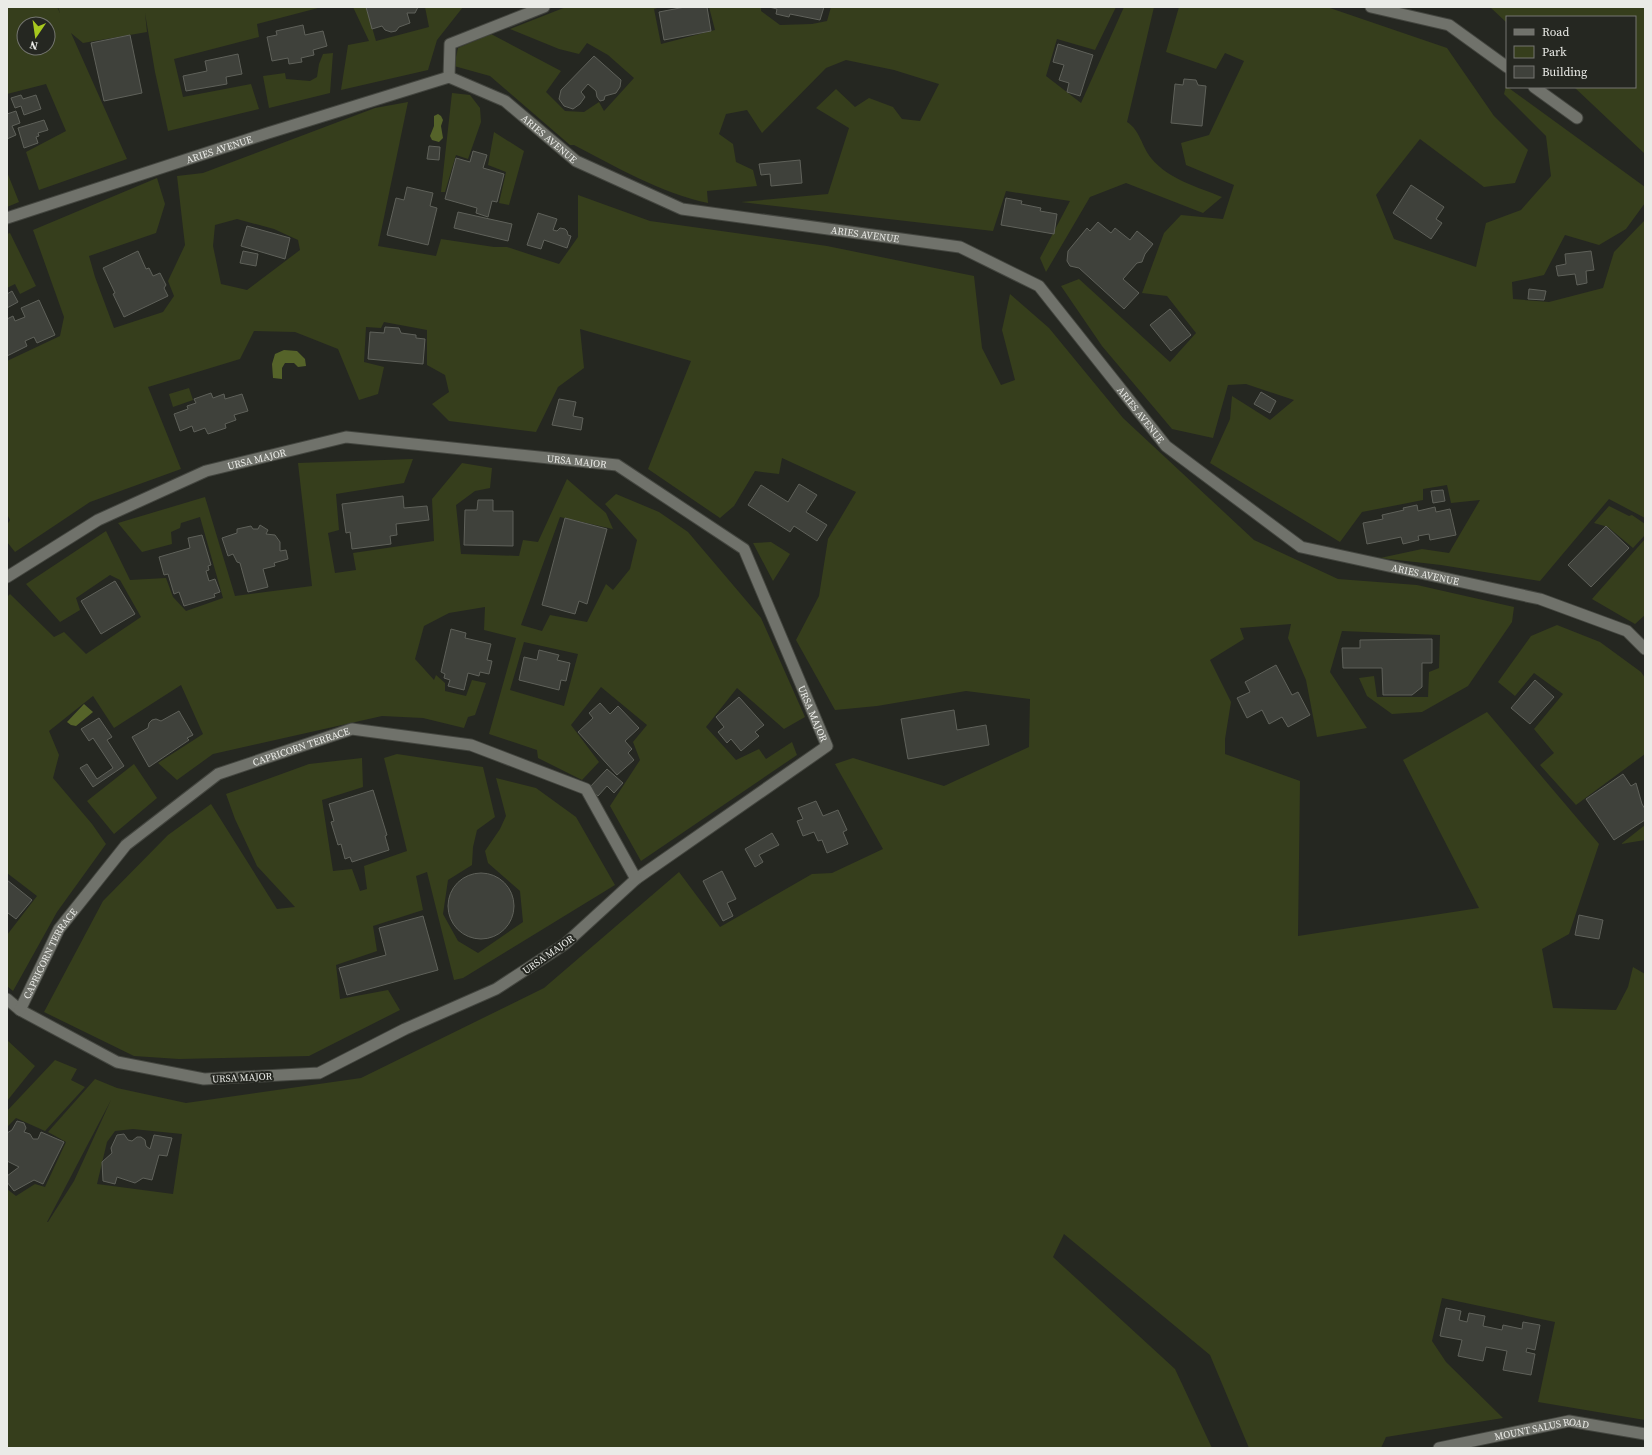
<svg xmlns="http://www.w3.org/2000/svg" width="1652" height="1455" viewBox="0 0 1652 1455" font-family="'Source Serif 4',serif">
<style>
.green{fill:#363e1c;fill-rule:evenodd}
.water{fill:#556329}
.building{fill:#3f413b;stroke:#5f615a}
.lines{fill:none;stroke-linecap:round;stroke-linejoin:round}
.minor-casing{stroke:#43453f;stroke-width:13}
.minor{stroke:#70726b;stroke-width:11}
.labels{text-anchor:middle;stroke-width:4;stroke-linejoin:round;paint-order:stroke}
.street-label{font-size:10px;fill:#eaebe7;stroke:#252721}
</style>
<rect width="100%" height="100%" fill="#252721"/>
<path class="green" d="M 7,7 L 57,7 L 60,13 L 58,7 L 318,7 L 318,8 L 257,24 L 259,37 L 174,59 L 183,97 L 251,84 L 259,109 L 168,131 L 155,72 L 145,13 L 147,32 L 83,43 L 71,33 L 127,159 L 39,190 L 26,152 L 66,131 L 46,84 L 7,94 ZM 24,24 L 48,24 L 48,48 L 24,48 Z
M 353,7 L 366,7 L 376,41 L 429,27 L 425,7 L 463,7 L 437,40 L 428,70 L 341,90 L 348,45 L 369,41 Z
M 566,7 L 661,7 L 654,9 L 661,44 L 715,30 L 709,7 L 761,7 L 761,11 L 780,25 L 812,24 L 827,21 L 831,7 L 1116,7 L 1095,50 L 1057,39 L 1046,76 L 1081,103 L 1124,7 L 1154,7 L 1127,122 C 1140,130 1142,147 1151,158 C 1169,180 1198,187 1222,197 L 1203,213 L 1126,183 L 1090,197 L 1046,272 L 1040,258 L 1070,201 L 1006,191 L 993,231 L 741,202 L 828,194 L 849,128 L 816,108 L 836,89 L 855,107 L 869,98 L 893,107 L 902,119 L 920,121 L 939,84 L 894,70 L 846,60 L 826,68 L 762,133 L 747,110 L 726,114 L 719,134 L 733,144 L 736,162 L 753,170 L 757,186 L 707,191 L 708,203 C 660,193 617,167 574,145 L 570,145 L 490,76 L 454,66 L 458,48 L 491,34 L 561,71 L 546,92 L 565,111 L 584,112 L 599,102 L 604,111 L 634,78 L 608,55 L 587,43 L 579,54 L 559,49 L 510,29 Z
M 1179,7 L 1327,7 L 1447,48 L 1494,116 L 1528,150 L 1515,183 L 1484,187 L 1420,139 L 1376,195 L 1394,239 L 1476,267 L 1486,223 L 1521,210 L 1551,176 L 1546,136 L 1504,94 L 1506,86 L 1645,187 L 1645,203 L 1626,229 L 1599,245 L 1565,235 L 1544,275 L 1512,282 L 1513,299 L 1549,302 L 1603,288 L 1614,252 L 1645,220 L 1645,518 L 1609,499 L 1540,581 L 1441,565 L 1380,558 L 1422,549 L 1449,553 L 1480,500 L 1451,503 L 1447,485 L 1423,489 L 1423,500 L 1362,512 L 1340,542 L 1210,463 L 1230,419 L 1232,396 L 1270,420 L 1294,400 L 1246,384 L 1228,385 L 1213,438 L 1172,429 L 1102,346 L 1061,286 L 1079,279 L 1170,362 L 1196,333 L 1167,296 L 1142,293 L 1164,233 L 1181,215 L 1223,219 L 1234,185 L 1186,165 L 1181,143 L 1209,135 L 1244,61 L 1225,53 L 1216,69 L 1166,52 Z
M 1490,7 L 1645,7 L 1645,154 L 1574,87 L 1635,87 L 1635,17 L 1507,17 L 1507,23 Z
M 333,53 L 330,93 L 269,108 L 263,76 L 285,73 L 286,79 L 310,81 L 317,77 L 319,64 L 323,54 Z
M 452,93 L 470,95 L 480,108 L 481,122 L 468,159 L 456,155 L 445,192 L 441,192 Z
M 408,102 L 378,246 L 436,256 L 441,239 L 494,247 L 507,247 L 559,264 L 578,237 L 578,195 L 650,221 L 827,246 L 974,276 L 982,348 L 1001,385 L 1015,380 L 1002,330 L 1010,294 L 1049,328 L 1123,418 L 1254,540 L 1338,579 L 1417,585 L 1514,607 L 1512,622 L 1468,686 L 1422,712 L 1392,714 L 1367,696 L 1359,678 L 1374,676 L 1377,697 L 1428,697 L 1429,672 L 1439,668 L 1440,635 L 1342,631 L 1330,672 L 1367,728 L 1317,737 L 1306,680 L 1288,638 L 1291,624 L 1240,628 L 1244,639 L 1210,660 L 1231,702 L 1225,739 L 1225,754 L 1300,781 L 1298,936 L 1479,908 L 1403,760 L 1487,712 L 1599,844 L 1569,934 L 1542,949 L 1553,1008 L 1616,1010 L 1628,987 L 1633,967 L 1645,974 L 1645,1420 L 1538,1402 L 1555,1322 L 1442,1298 L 1432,1341 L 1446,1362 L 1503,1418 L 1386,1437 L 1381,1448 L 1249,1448 L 1210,1355 L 1064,1234 L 1053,1257 L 1175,1369 L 1212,1448 L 7,1448 L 7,1189 L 16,1196 L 35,1184 L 45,1187 L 66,1142 L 48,1132 L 95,1079 L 117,1088 L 186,1103 L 361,1078 L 544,988 L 679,872 L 720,927 L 812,874 L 832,873 L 883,849 L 835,764 L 853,758 L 944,786 L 1029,747 L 1030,699 L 966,691 L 877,706 L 835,710 L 796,640 L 819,596 L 828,539 L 856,492 L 782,458 L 779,474 L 755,471 L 734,506 L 720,518 L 648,469 L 691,361 L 580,329 L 584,368 L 558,387 L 536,432 L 449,421 L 432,404 L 449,392 L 445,375 L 427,365 L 427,330 L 384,322 L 381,328 L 366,327 L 364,362 L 384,367 L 378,394 L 359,400 L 338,349 L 295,332 L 254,331 L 240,359 L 148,387 L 181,469 L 90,502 L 15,552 L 7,542 L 7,525 L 10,520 L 7,514 L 7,361 L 60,336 L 64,317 L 33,230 L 157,178 L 165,204 L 156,233 L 89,256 L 95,277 L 114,328 L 163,312 L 174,296 L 168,281 L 185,245 L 177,176 L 203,173 L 375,108 ZM 237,219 L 274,229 L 298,240 L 300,250 L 247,290 L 221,284 L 213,246 L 215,225 ZM 111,1100 L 74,1181 L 48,1222 L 47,1222 ZM 133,1129 L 182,1134 L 173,1194 L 97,1184 L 107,1142 L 115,1131 Z
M 494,132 L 524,151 L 509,205 L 499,203 L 506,172 L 488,165 Z
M 7,172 L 19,202 L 7,207 Z
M 10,233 L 36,286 L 20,294 L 15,284 L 7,288 L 7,234 Z
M 189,388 L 193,400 L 173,407 L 169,394 Z
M 413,459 L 404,483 L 336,494 L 339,530 L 328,533 L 335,573 L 356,570 L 353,553 L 434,541 L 432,499 L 462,463 L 492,468 L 490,488 L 475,491 L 456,505 L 461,554 L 519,556 L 523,540 L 538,542 L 567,479 L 606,513 L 613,529 L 560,517 L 521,625 L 542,631 L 550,615 L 587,622 L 606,584 L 613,590 L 630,569 L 637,540 L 605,504 L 616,494 L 659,512 L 688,532 L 761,618 L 805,717 L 784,729 L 737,688 L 706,727 L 736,760 L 759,749 L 766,759 L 792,742 L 797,755 L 641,861 L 610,806 L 640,760 L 633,742 L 647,725 L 601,687 L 571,725 L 599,762 L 582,780 L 538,758 L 537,750 L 489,734 L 516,638 L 484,630 L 485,607 L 449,613 L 424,626 L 415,659 L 434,680 L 436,675 L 445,683 L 445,691 L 466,696 L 472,680 L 486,683 L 475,715 L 468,717 L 464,728 L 423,718 L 382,716 L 213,754 L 177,780 L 158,763 L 203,734 L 181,685 L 114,728 L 93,696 L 49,731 L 59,755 L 53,778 L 92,824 L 106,844 L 57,912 L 13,991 L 7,986 L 7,935 L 37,896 L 7,873 L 7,597 L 10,594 L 54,637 L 64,632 L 86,654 L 141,617 L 120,580 L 110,575 L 76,598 L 80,610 L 60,622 L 26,584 L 106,531 L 130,580 L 166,578 L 173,597 L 186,611 L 223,598 L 200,517 L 181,523 L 180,528 L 171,532 L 172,544 L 142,552 L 118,523 L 205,497 L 235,596 L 312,586 L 298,463 ZM 524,642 L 578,654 L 564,706 L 510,690 Z
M 1609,506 L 1629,516 L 1632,515 L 1645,524 L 1645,535 L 1633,548 L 1608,527 L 1594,523 Z
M 1645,539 L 1645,615 L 1635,624 L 1592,599 Z
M 771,542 L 790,554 L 773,581 L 753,543 Z
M 1557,625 L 1600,642 L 1641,672 L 1645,678 L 1645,754 L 1576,805 L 1540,765 L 1554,753 L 1534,729 L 1563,694 L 1534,673 L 1515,696 L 1498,682 L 1531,636 Z
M 397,754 L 483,767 L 495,817 L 477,830 L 473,847 L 472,865 L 448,880 L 443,914 L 458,941 L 478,953 L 523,922 L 520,891 L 488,863 L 485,851 L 500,829 L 506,816 L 496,778 L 536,788 L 576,817 L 615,885 L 463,978 L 454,980 L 427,872 L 416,876 L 423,910 L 373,926 L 377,951 L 336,965 L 340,999 L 388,990 L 400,1010 L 309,1056 L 179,1059 L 134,1056 L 44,1012 L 103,901 L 168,835 L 211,804 L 277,909 L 295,907 L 257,866 L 235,819 L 226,794 L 309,764 L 362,758 L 363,787 L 322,800 L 333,871 L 352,869 L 360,891 L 367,889 L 364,866 L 407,851 L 384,758 Z
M 134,764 L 157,798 L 114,834 L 87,801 Z
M 1645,825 L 1645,840 L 1621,844 Z
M 7,1040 L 35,1066 L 7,1101 Z
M 55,1060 L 77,1069 L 71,1080 L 85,1087 L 45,1131 L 16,1118 L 7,1127 L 7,1111 Z"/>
<path class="water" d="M 438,114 L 441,116 L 443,120 L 441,126 L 443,138 L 439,142 L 432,140 L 430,136 L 434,126 L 434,116 Z
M 284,350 L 297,351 L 305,359 L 306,366 L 298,367 L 294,363 L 285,363 L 282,368 L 282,379 L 273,378 L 272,364 L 275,354 Z
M 84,704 L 93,712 L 76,726 L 71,725 L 67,722 Z"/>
<path class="building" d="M 366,7 L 418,7 L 415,13 L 407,13 L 410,23 L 399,27 L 396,31 L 391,32 L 385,30 L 382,26 L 372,29 Z
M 685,7 L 707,7 L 711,31 L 664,40 L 659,12 Z
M 769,7 L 824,7 L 820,20 L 790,14 L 789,17 L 776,14 L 777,9 Z
M 303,25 L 305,35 L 323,31 L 327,46 L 313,50 L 314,55 L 301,58 L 302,62 L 289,64 L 288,58 L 272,61 L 267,37 L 277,35 L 276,31 Z
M 130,35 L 142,93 L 104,101 L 91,43 Z
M 1058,44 L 1093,55 L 1080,96 L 1067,92 L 1069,83 L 1059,80 L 1064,65 L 1053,62 Z
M 238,54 L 242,74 L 226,77 L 227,84 L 186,91 L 183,76 L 207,71 L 205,61 Z
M 594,56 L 621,80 L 620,87 L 616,93 L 605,96 L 604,100 L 600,101 L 597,97 L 596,91 L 588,84 L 581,92 L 585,97 L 580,104 L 573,109 L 564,106 L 559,99 L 561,90 Z
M 1184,79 L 1196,80 L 1198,85 L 1206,86 L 1202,126 L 1171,123 L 1175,84 L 1183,85 Z
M 21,95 L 23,99 L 36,95 L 41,109 L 24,115 L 21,106 L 15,108 L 11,98 Z
M 16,111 L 20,123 L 12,126 L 16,135 L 7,139 L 7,114 Z
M 44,120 L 48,130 L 38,133 L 39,136 L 36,137 L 38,143 L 24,148 L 18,128 Z
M 429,146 L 440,147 L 439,160 L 427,159 Z
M 473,151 L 487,155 L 483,168 L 504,174 L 497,202 L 492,201 L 488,217 L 476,213 L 477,208 L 445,199 L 456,158 L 470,162 Z
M 800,160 L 802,183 L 771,186 L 770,174 L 761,175 L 759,164 Z
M 1411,185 L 1444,207 L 1436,219 L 1442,223 L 1431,239 L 1393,213 Z
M 407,187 L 433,193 L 430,206 L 437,208 L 428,245 L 387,235 L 396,198 L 404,200 Z
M 1006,198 L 1022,201 L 1021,204 L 1041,208 L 1040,211 L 1057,214 L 1054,234 L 1001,225 Z
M 458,212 L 512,224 L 508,241 L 454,228 Z
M 538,213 L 557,219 L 553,230 L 557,231 L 560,228 L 565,229 L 567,231 L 568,235 L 571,236 L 567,248 L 544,240 L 541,249 L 527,245 Z
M 1098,222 L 1111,233 L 1115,228 L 1130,240 L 1137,231 L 1153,244 L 1145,254 L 1142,262 L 1137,263 L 1123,279 L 1139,293 L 1124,309 L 1079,268 L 1070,266 L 1067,261 L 1068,251 L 1087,228 L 1090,231 Z
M 247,226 L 290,238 L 285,259 L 241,246 Z
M 138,251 L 146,269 L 149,268 L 153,276 L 160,273 L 166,285 L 164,288 L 168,296 L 124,317 L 113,294 L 115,293 L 103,268 Z
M 243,251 L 258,254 L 256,266 L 240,263 Z
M 1591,251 L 1594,270 L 1586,271 L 1587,283 L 1577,285 L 1575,274 L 1558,276 L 1556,266 L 1566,264 L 1565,254 Z
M 1529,289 L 1546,291 L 1544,300 L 1528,299 Z
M 12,291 L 18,302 L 7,308 L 7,294 Z
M 39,300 L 55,335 L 37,343 L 34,337 L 25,341 L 27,346 L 7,356 L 7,319 L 13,316 L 15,321 L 25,317 L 21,308 Z
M 1170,309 L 1191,335 L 1171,351 L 1150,325 Z
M 385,327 L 399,328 L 401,333 L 416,335 L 416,338 L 425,339 L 423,364 L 368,359 L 370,332 L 384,333 Z
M 1261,392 L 1276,401 L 1270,413 L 1254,404 Z
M 211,393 L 213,398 L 224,394 L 225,399 L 242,394 L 248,411 L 234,415 L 236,420 L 225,424 L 226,428 L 208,434 L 205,428 L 194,432 L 192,426 L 180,431 L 174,414 L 188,409 L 187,406 L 196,403 L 194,399 Z
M 559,399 L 576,402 L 573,416 L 583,418 L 581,430 L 552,425 Z
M 799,484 L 817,495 L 806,512 L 827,525 L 817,541 L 794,526 L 790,532 L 748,505 L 761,485 L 788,502 Z
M 1443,490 L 1445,501 L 1433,503 L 1431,491 Z
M 403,496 L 404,508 L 427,506 L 429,520 L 396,524 L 397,535 L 390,536 L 391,544 L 352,549 L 350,532 L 346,533 L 342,504 Z
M 478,500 L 493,500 L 493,511 L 513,511 L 513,546 L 464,545 L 465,510 L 477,510 Z
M 1417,505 L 1418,511 L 1435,507 L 1436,512 L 1450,509 L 1456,535 L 1430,540 L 1429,534 L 1418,536 L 1419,540 L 1403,544 L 1401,537 L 1367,544 L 1363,523 L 1383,519 L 1382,515 L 1404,510 L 1403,508 Z
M 565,518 L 607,529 L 587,604 L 579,601 L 575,614 L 542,605 Z
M 260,525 L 268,530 L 266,534 L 275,535 L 280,542 L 280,551 L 286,550 L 288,559 L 274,563 L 275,566 L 263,569 L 268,587 L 248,592 L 240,563 L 237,562 L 233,554 L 228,556 L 222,538 L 237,533 L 237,529 L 251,526 L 253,529 L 258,529 Z
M 1606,526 L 1629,548 L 1591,587 L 1568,565 Z
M 202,535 L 211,565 L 208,566 L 209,570 L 206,571 L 209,581 L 215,579 L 220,592 L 214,594 L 215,597 L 184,606 L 179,592 L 174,594 L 168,574 L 164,575 L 159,557 L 190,548 L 188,538 Z
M 115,581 L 135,614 L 101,634 L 81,601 Z
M 451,629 L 466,633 L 465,638 L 491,644 L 487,660 L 492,661 L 489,674 L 480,672 L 479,676 L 468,673 L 464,690 L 448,686 L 450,680 L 444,678 L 445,674 L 441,672 Z
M 1432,639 L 1432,663 L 1422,663 L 1422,687 L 1412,695 L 1383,695 L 1382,668 L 1343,668 L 1342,648 L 1360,648 L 1360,640 Z
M 539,650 L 559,655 L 557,660 L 570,663 L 566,681 L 561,680 L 559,690 L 519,680 L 524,657 L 537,660 Z
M 1276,665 L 1292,695 L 1298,692 L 1310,715 L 1288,727 L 1282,717 L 1269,724 L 1262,710 L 1247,718 L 1237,698 L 1250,692 L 1245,682 Z
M 1535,680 L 1554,697 L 1530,724 L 1511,708 Z
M 739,697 L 764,725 L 755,732 L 759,736 L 741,751 L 731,739 L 727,743 L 718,732 L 724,727 L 716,717 Z
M 600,703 L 610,714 L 618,706 L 639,728 L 625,741 L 632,749 L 628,753 L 634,760 L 617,775 L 578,732 L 593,718 L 589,713 Z
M 954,710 L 957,730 L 986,725 L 989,745 L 908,759 L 901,719 Z
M 179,711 L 193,735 L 187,738 L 189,740 L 149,767 L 132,737 L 148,728 L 149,723 L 152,720 L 156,719 L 161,721 Z
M 99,718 L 112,737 L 107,740 L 124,766 L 93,787 L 80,768 L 87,764 L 97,779 L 113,768 L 93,738 L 89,741 L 81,729 Z
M 607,769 L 623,783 L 614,793 L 607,786 L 598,796 L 589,788 Z
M 1623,774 L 1631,786 L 1636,783 L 1642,804 L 1645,809 L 1645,820 L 1614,840 L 1586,799 Z
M 373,790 L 387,835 L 385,836 L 389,850 L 352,862 L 350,857 L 345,859 L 341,844 L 338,845 L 331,822 L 334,821 L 329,804 Z
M 816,801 L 823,816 L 838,810 L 847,830 L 843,832 L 848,844 L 827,853 L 822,840 L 818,841 L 814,832 L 803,836 L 797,821 L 803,819 L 798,808 Z
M 772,833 L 779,845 L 759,855 L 763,862 L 755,867 L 745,849 Z
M 722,871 L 736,899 L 727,903 L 733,916 L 723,921 L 703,881 Z
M448 906a33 33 0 1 1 66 0a33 33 0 1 1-66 0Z
M 7,880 L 32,900 L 16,919 L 8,913 L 7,915 Z
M 1579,915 L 1603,920 L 1599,939 L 1575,935 Z
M 423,916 L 438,970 L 347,995 L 339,968 L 386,955 L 379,928 Z
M 17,1121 L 24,1123 L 26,1128 L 24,1132 L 30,1134 L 33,1139 L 38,1139 L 41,1132 L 64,1142 L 43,1184 L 34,1180 L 14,1191 L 7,1182 L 7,1176 L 19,1167 L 7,1161 L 7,1133 L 12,1130 Z
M 124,1134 L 128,1140 L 132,1141 L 137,1137 L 141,1137 L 145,1140 L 146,1146 L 150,1149 L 154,1135 L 172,1138 L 167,1156 L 159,1155 L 152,1180 L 143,1178 L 135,1183 L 117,1177 L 115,1184 L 103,1181 L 102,1162 L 112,1153 L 111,1148 L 117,1135 Z
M 1446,1308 L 1461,1311 L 1459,1320 L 1467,1322 L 1469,1313 L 1485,1316 L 1483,1326 L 1502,1330 L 1503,1325 L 1522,1329 L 1523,1322 L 1540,1325 L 1535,1350 L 1527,1348 L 1526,1352 L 1535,1354 L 1531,1375 L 1503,1370 L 1507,1351 L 1486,1347 L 1483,1361 L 1458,1356 L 1462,1340 L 1440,1336 Z"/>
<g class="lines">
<g class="minor-casing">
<g id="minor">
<path d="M 1371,7 L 1449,25 L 1507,67"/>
<path d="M 449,77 L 450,44 L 544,7"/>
<path d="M 1534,87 L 1577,118"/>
<path id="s1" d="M 7,218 L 268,133 L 449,77 L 505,101 L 576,161 L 682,209 L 960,247 L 1039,286 L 1166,446 L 1301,547 L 1540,599 L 1627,631 L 1645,649"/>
<path id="s2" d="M 7,577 L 98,520 L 206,471 L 346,437 L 617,465 L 744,549 L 827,746 L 636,879 L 565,944 L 496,989 L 405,1029 L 319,1073 L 204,1079 L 117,1062 L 20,1010 L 7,999"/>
<path id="s3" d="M 20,1010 L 59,929 L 126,845 L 218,774 L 352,729 L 471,745 L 586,789 L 636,879"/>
<path id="s4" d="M 1439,1448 L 1569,1421 L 1645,1434"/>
</g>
</g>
<use href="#minor" class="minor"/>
</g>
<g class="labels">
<g class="street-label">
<text dy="4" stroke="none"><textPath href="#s1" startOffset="583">ARIES AVENUE</textPath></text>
<text dy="4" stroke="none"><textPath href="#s1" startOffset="223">ARIES AVENUE</textPath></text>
<text dy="4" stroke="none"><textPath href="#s1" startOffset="919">ARIES AVENUE</textPath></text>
<text dy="4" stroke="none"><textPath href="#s1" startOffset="1267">ARIES AVENUE</textPath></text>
<text dy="4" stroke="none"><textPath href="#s2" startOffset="278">URSA MAJOR</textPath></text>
<text dy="4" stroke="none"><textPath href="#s2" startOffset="602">URSA MAJOR</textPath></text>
<text dy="4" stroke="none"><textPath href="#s1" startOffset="1603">ARIES AVENUE</textPath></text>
<text dy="4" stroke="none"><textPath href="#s2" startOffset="973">URSA MAJOR</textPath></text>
<text dy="4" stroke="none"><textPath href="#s3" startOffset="401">CAPRICORN TERRACE</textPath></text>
<text dy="4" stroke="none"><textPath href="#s3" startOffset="64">CAPRICORN TERRACE</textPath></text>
<text transform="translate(548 954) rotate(-35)" y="4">URSA MAJOR</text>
<text transform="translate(242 1077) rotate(-3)" y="4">URSA MAJOR</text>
<text dy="4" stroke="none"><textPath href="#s4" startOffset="105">MOUNT SALUS ROAD</textPath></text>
</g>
</g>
<rect width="1652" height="1455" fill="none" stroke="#eaebe7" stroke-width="16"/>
<rect x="1506" y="16" width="130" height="72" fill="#252721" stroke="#747570"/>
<rect x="1514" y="29" width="20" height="6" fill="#70726b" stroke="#747570"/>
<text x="1542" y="36" font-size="12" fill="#eaebe7">Road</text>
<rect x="1514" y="46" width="20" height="12" fill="#363e1c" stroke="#747570"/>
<text x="1542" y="56" font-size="12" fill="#eaebe7">Park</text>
<rect x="1514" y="66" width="20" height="12" fill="#3f413b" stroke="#747570"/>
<text x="1542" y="76" font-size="12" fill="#eaebe7">Building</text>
<g transform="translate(36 36) rotate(193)"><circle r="19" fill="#252721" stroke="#747570"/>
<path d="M0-3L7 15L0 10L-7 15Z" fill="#a7c81e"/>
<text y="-6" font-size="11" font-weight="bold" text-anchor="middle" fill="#eaebe7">N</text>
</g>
</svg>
